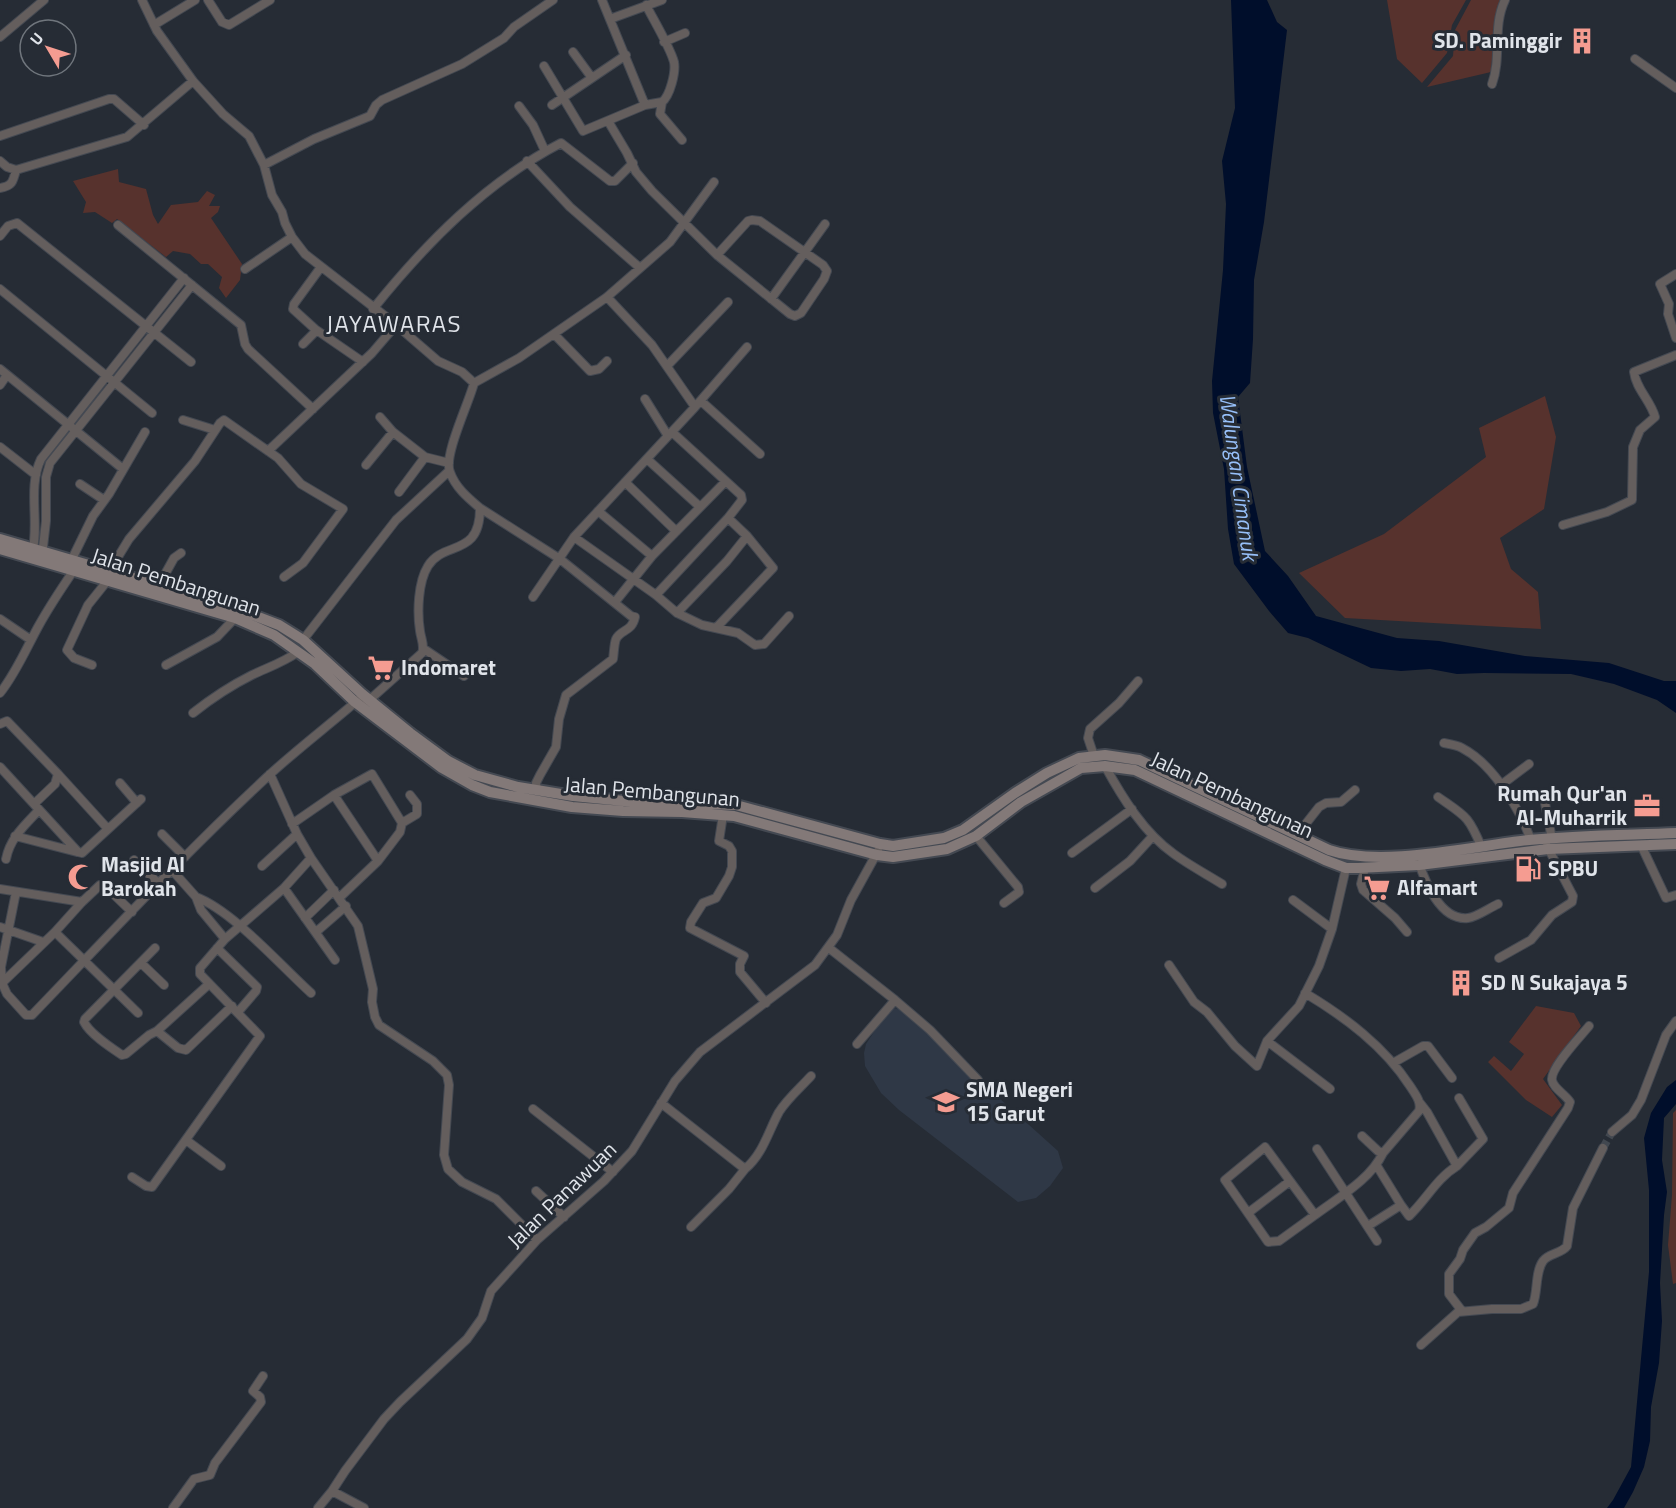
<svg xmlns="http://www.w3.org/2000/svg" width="1676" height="1508" viewBox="0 0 1676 1508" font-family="'Titillium Web',sans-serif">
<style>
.built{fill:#2f3846}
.green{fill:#57322d}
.water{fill:#000e2b}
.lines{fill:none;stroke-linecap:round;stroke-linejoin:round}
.street-tunnel{stroke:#424850;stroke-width:8;stroke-dasharray:8 4;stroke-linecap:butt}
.street-casing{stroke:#444952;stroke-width:10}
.secondary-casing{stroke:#444952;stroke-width:14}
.street{stroke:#645e5d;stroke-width:8}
.secondary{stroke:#837978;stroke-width:10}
.labels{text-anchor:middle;stroke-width:6;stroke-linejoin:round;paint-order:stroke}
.poi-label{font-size:21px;font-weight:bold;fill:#e0e4ea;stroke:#262c35;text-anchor:start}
.street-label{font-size:21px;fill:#e0e4ea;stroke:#262c35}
.water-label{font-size:22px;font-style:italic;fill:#97c0fa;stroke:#262c35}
.quarter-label{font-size:24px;letter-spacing:1.5px;fill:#e0e4ea;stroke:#262c35}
</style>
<rect width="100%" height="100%" fill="#262c35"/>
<path class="built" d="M 893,1008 L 900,1009 L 1058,1151 L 1063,1168 L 1050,1186 L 1036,1198 L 1018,1202 L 899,1110 L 881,1093 L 865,1066 L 864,1053 L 866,1044 L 885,1015 Z"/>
<path class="green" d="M 1387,0 L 1466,0 L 1452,25 L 1447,53 L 1422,83 L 1397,59 Z
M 1471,0 L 1505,0 L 1494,35 L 1491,72 L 1427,87 L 1453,56 L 1455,30 Z
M 118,169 L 119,182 L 146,189 L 153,215 L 158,224 L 171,205 L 198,202 L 207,191 L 215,195 L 209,206 L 220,206 L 218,212 L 211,218 L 242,264 L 240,280 L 226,298 L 219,288 L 222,277 L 208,264 L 201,264 L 190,254 L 173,251 L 166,257 L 117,219 L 112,223 L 95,212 L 83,213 L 86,202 L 73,181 Z
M 1545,396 L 1556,437 L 1544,509 L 1500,538 L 1511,569 L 1538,592 L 1541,629 L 1345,618 L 1299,573 L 1384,534 L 1486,457 L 1479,428 Z
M 1536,1006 L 1574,1013 L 1581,1026 L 1543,1079 L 1562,1105 L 1552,1117 L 1526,1100 L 1488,1062 L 1494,1056 L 1511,1071 L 1524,1054 L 1509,1042 Z
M 1676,1110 L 1676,1283 L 1673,1284 L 1668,1245 L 1672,1195 L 1673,1113 Z"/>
<path class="water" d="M 1231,0 L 1267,0 L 1277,22 L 1287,30 L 1264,222 L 1254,280 L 1253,339 L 1250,383 L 1238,397 L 1247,467 L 1265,551 L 1288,576 L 1316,616 L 1397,638 L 1439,641 L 1525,656 L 1609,663 L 1664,681 L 1676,681 L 1676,713 L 1657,700 L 1614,684 L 1571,674 L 1484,673 L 1457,674 L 1430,669 L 1401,671 L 1371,668 L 1308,638 L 1288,633 L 1269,611 L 1234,564 L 1228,529 L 1224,469 L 1213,413 L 1212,381 L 1223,270 L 1226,204 L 1222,161 L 1235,108 Z
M 1676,1080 L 1676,1104 L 1664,1118 L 1662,1160 L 1667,1192 L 1664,1215 L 1660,1283 L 1662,1321 L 1659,1363 L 1651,1407 L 1650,1441 L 1644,1467 L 1633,1492 L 1624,1508 L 1607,1508 L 1613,1500 L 1631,1467 L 1649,1272 L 1649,1190 L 1644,1138 L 1651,1113 L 1667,1087 Z"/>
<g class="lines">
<path class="street-tunnel" d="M 1603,1148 L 1612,1132"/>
<g class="street-casing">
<path id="street" d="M 142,0 L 157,31 L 193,81 L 223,114 L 249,136 L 264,165 L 272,195 L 282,212 L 285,223 L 292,237 L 305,254 L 394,323 L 438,361 L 462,372 L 474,383 C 469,403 443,456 450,472 C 455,487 468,498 480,508 C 480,558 444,540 428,566 C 418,582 417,612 420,631 C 421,639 425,646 422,653 L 366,703
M 208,0 L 222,22 L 229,25 L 270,0
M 602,0 L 645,105
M 646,5 C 653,19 670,47 674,62 C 676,72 670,96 662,102 L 660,114 L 682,140
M 610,19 L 662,0
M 154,25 L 195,0
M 0,37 L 44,0
M 664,42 L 685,33
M 573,52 L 592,78
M 1635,59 L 1676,88
M 544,66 L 583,131 L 645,105 L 662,102
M 1492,84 C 1502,57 1492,27 1505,0
M 552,105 L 626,55
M 519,106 L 533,125 L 545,151
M 608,121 L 627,153 L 636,172 L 652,191 L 717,255 L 790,314 L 795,316 L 801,313 L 824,279 L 827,271 L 823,265 L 760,221 L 752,220 L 748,221 L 717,255
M 0,136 L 109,99 L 114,99 L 144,125
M 0,161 L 7,167 L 16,170 L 127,137 L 193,81
M 527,161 L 570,207 L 640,268
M 264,165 L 314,139 L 370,116 L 376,105 L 382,100 L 462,64 L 504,38 L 514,27 L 553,0
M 0,188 C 12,186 13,182 16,170
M 118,225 L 241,325 L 245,344 L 248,349 L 313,409
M 0,236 L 8,226 L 17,223 L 191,362
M 245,269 L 292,237
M 1676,274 L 1660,284 L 1669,304 L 1668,314 L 1676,338
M 0,289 L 152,413
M 771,299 L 825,224
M 373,309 C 426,243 486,182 561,143 L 610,181 L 615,181 L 633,163
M 315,329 L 363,362
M 554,334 L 590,371 L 599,369 L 607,361
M 303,344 L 316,331 L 315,329 L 293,309 L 294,304 L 321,267
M 667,366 L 728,302
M 0,369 L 123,469
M 474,383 L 519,358 L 607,297 L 670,242 L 714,182
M 0,385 L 7,375
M 645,399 L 668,436
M 701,401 L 760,454
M 695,407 L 747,347
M 380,417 L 393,432 L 425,457 L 449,463
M 183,420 L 215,430
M 672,432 L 741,495 L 742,500 L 728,518
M 0,447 L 36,475
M 268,451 L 372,353 L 396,325
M 647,459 L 699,506
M 366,465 L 393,432
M 625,482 L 676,531
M 80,484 L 104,500
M 399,492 L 425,457
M 480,508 L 560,559 L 631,616 L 635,617 C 632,632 621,629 616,639 C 614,644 614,653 613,659 L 566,695 L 559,719 L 556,747 L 540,775 L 536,783 L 537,790
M 598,511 L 652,556
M 1563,525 L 1607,512 L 1632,500 L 1633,447 L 1640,430 L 1655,417 C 1651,401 1636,389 1634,372 L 1676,355
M 574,537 L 656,595 L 677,613 L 702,625 L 738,633 L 755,645 L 764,644 L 789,616
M 32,553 C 40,523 27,488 41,459 L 184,278
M 42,556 L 46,521 L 46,477 L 50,463 L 192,285
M 72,559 L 93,516 L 109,494 L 145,432
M 110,570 L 129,539 L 195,461 L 220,423 L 224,420 L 278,458 L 301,484 L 343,509 L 303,563 L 284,577
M 159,585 L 174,558 L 181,553
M 656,595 L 728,518 L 747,536 L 773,568 L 716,628
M 533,597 L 574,537 L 695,407 L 652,345 L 607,297
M 615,602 L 652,556 L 725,482
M 677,613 L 727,561 L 747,536
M 0,619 L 31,640
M 303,640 L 396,520 L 449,471
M 424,649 L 464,676
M 92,665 L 74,658 L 67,650 L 88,605 L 108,580
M 166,665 L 217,637 L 235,618
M 0,693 C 16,673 26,649 38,627 C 49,607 61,589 74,570
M 193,713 C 212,698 230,686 252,675 C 269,667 284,662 298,652
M 0,724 L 7,721 L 58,774 L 55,784 L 34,804
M 1444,743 C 1450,744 1457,745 1462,748 C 1493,764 1519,808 1531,840
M 1094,756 L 1088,738 L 1090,729 L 1119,703 L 1138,681
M 1105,766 C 1122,797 1144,833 1174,854 C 1189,865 1206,874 1222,884
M 0,767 L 78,852 L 82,853 L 141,799
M 58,774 L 108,829
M 270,774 L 297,834 L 311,858 L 358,926 L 373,989 L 372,1002 L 375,1017 L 379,1025 L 433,1061 L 447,1075 L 449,1085 L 444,1155 L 448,1169 L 462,1182 L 496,1199 L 537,1240
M 120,783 L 137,803
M 1501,785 L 1529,764
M 334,795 L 378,861 L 339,898
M 1438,797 C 1465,816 1468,815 1481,846
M 1544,798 L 1552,839
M 723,815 L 719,841 L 729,846 L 732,851 L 732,867 L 729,876 L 716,898 L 703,903 L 691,922 L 690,928 L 744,956 L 740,964 L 740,972 L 766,1003
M 292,824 L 334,795 L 372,774 L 402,823
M 162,834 L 185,857
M 1297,835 L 1319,807 L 1326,803 L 1341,802 L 1355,790
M 15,836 L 77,852
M 976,836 L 1018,887 L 1019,892 L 1004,903
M 1641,845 L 1666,898 L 1676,895
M 1072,853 L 1132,809
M 6,859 C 10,838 25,825 39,810
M 134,860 L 158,883
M 378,861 L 400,832 L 402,823 L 417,814 L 417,804 L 410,795
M 1418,861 C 1425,881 1440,921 1468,918 C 1477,917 1489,908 1498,904
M 262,866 L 297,834
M 1365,868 L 1361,884 L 1363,890 L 1395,918 L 1407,932
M 172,870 L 196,897 L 201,910 L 225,939
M 284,888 L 335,960
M 1095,888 L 1130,861 L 1153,836
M 0,889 L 82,902
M 196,897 C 233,911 280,965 311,993
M 1293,900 L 1332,929
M 132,912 L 106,887 L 100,885 L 82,902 L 55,932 L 2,983 L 7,994 L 26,1015 L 32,1015 C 109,935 185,853 267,777 C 296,750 328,726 358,700
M 305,918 L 334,890
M 0,927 L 43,942
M 55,932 L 138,1013
M 316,932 L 346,906
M 155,948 L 85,1019 L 84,1022 C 90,1034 110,1047 122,1055 L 126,1054 L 149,1035 L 157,1031 L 209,984
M 217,948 L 257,987 L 256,991 L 238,1012
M 829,948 L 895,1000 L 857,1044
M 1499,958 L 1531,940 L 1552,915 L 1572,902 L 1573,896 L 1547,846
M 141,963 L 164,985
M 1169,965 L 1194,1002 L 1207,1012 L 1235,1046 L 1257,1066 L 1267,1041 L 1299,1006 L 1319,966 L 1332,929 L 1346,868
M 2,983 L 1,967 L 16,892
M 1305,993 C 1345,1017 1384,1046 1410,1086 C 1415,1094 1422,1102 1419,1111 L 1383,1153 L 1378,1151 L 1362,1136
M 895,1000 L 930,1030 L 978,1080
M 157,1031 L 178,1048 L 186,1050 L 232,1006
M 1267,1041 L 1330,1089
M 1393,1063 L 1423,1046 L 1428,1046 L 1452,1078
M 661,1103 L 745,1169 C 763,1154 768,1132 779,1112 C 787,1099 801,1087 811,1076
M 533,1109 L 613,1172
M 1612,1132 L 1632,1115 L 1641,1100 L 1666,1035 L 1676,1021
M 186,1140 L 221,1166
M 1317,1149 L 1377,1241
M 1457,1166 L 1483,1139 L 1459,1098
M 132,1177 L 146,1186 L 152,1187 L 260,1036 L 200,974 L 200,968 L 225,939 L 284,888 L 311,858
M 1290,1181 L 1265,1147 L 1225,1180 L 1268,1242 L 1279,1241 L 1315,1215
M 536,1191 L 564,1217
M 1401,1205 L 1409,1216 C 1426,1200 1437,1178 1457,1166 L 1427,1112 L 1420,1103
M 1248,1213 L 1290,1181 L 1315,1215 C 1339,1197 1370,1180 1383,1153
M 1368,1226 L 1401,1205 L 1377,1166
M 691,1227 L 729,1189 L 745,1169
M 1462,1311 L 1449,1294 L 1449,1274 L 1460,1259 L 1463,1250 L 1475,1233 L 1486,1227 L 1509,1208 L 1513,1193 L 1568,1108 L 1570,1102 C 1566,1095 1553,1088 1552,1080 C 1550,1068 1581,1036 1589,1026
M 1421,1345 L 1458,1312 L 1492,1309 L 1521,1309 L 1533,1304 C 1538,1292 1535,1272 1543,1261 C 1549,1253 1561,1254 1567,1246 L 1573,1208 L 1603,1148
M 332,1491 L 364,1508
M 173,1508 L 194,1479 L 210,1475 L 215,1463 L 261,1402 L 260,1397 L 253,1391 L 263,1376
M 318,1508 L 332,1491 L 345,1471 L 384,1419 L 400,1402 L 467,1339 L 482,1318 L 491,1291 L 537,1240 L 604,1181 L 632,1151 L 675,1081 L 700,1052 L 815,965 L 837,935 L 851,900 L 878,851"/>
</g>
<g class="secondary-casing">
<path id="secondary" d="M 0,539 L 232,607 L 279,625 L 303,640 L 362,694 L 410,733 L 448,761 L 475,775 L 518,787 L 573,796 L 624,801 L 736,805 L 880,844 L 893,846 L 944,838 L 963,830 L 1015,793 L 1047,773 L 1079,758 L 1105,755 L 1139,760 L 1329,850 C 1381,868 1473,846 1529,840 C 1578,835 1627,835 1676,833
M 0,549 L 235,618 L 274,635 L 315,664 L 355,702 L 442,768 L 472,785 L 490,792 L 572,807 L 623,811 L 682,812 L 734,816 L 877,855 L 893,857 L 947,849 L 976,836 L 1021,802 L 1081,768 L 1105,766 L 1135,770 L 1325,860 L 1346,868 L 1358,868 L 1419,865 L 1548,849 L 1676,844"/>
</g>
<use href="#street" class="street"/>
<use href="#secondary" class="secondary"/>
</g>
<defs>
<g id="building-bare" transform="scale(2.07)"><path d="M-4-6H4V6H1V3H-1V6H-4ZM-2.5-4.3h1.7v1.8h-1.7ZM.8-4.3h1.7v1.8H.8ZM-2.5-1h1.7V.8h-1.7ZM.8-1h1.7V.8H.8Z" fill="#f59c91" stroke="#262c35" stroke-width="2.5" paint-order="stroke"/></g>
<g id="supermarket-bare" transform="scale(2.07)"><path d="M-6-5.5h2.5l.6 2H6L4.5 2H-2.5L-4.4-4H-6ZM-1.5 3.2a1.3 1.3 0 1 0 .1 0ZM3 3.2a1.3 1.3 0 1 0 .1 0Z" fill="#f59c91" stroke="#262c35" stroke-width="2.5" paint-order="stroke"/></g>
<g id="office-bare" transform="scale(2.07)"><path d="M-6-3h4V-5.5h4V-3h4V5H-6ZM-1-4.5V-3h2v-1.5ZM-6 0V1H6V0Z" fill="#f59c91" stroke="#262c35" stroke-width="2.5" paint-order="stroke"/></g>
<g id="fuel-bare" transform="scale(2.07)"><path d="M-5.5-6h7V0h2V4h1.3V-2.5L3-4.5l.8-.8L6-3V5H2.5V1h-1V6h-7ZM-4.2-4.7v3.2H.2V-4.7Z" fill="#f59c91" stroke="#262c35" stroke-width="2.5" paint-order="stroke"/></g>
<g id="mosque-bare" transform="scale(2.07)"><path d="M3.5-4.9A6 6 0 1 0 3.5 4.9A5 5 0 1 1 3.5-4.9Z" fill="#f59c91" stroke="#262c35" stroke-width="2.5" paint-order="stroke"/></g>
<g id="school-bare" transform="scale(2.07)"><path d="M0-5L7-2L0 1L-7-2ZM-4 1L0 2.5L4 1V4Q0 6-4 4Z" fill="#f59c91" stroke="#262c35" stroke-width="2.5" paint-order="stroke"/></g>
</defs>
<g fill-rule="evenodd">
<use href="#building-bare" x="1582" y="41"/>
<use href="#supermarket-bare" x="381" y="668"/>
<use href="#office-bare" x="1647" y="806"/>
<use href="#fuel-bare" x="1528" y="869"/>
<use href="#mosque-bare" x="81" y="877"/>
<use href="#supermarket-bare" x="1377" y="888"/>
<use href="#building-bare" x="1461" y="983"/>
<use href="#school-bare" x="946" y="1102"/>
</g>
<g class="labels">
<g class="poi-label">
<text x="1562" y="48" text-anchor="end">SD. Paminggir</text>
<text x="401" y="675">Indomaret</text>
<text x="1627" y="801" text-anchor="end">Rumah Qur'an<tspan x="1627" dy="24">Al-Muharrik</tspan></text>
<text x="101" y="872">Masjid Al<tspan x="101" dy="24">Barokah</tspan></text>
<text x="1548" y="876">SPBU</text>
<text x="1397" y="895">Alfamart</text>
<text x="1481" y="990">SD N Sukajaya 5</text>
<text x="966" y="1097">SMA Negeri<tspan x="966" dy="24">15 Garut</tspan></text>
</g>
<g class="street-label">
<text transform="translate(176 582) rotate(18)" y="7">Jalan Pembangunan</text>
<text transform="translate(652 792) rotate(5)" y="7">Jalan Pembangunan</text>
<text transform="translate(1232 795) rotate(25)" y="7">Jalan Pembangunan</text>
<text transform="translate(562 1195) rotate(-44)" y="7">Jalan Panawuan</text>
</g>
<g class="water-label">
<text transform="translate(1239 477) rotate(82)" y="8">Walungan Cimanuk</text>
</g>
<g class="quarter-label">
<text x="394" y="332">JAYAWARAS</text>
</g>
</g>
<g transform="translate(48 48) rotate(309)"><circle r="28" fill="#262c35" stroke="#70767d" stroke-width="1.5"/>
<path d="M0-4.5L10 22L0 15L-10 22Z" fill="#f59c91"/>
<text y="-9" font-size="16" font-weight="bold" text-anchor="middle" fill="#e0e4ea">U</text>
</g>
</svg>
